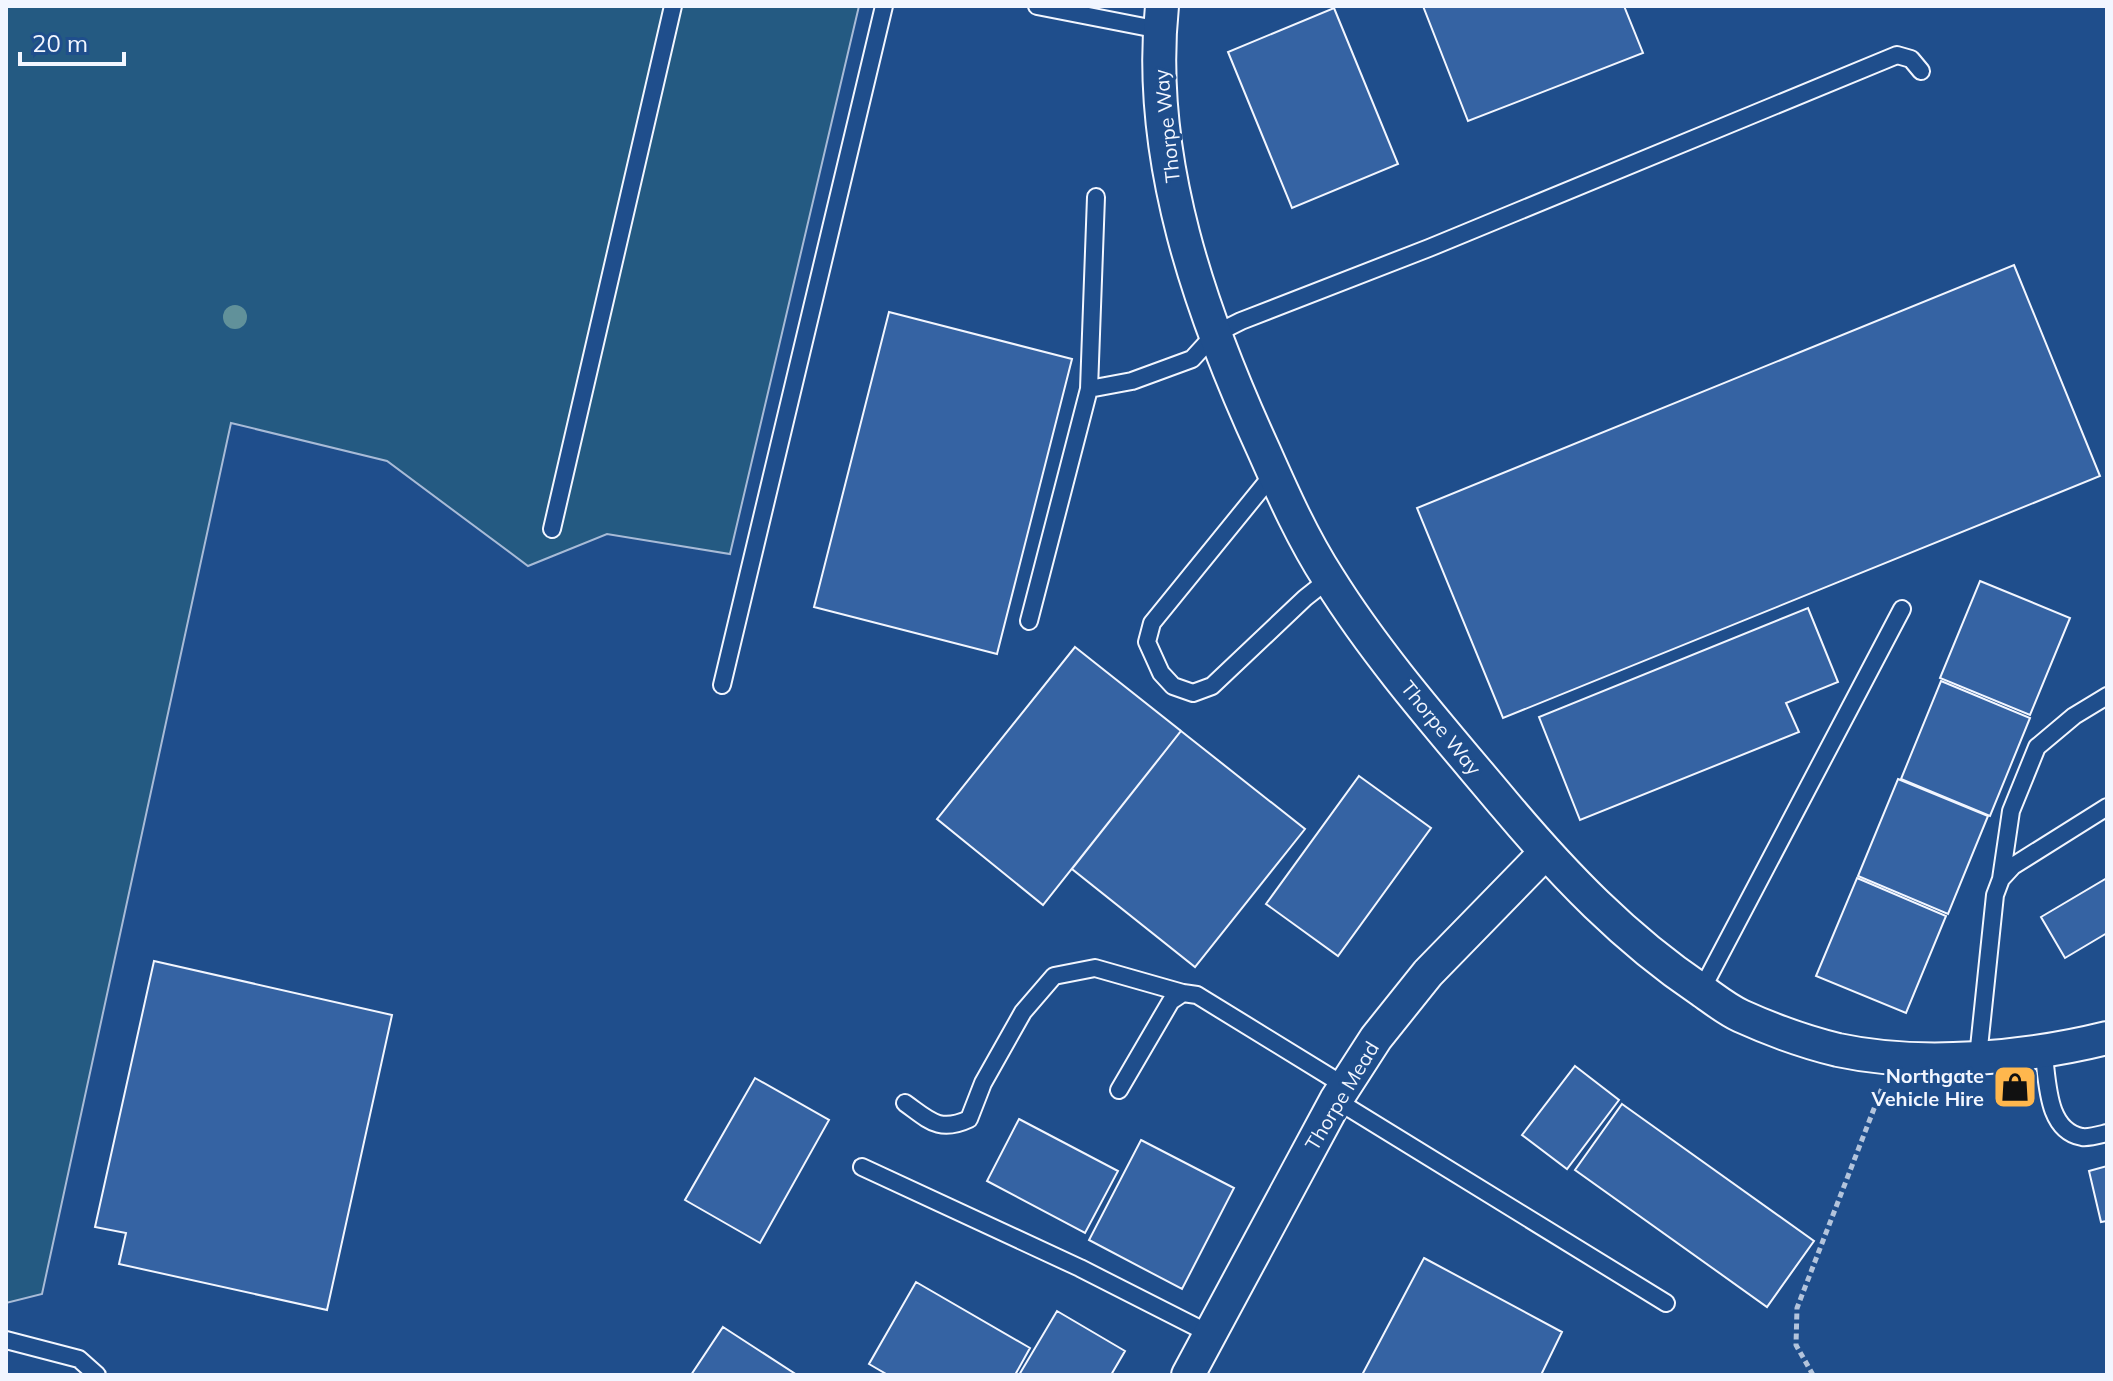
<svg xmlns="http://www.w3.org/2000/svg" width="2113" height="1381" viewBox="0 0 2113 1381" font-family="Mulish,sans-serif">
<style>
.green{fill:#245a82;stroke:#a8bbd7;stroke-width:2}
.building{fill:#3563a3;stroke:#f2f6ff;stroke-width:2}
.lines{fill:none;stroke-linecap:round;stroke-linejoin:round}
.lane-casing{stroke:#f2f6ff;stroke-width:20}
.street-casing{stroke:#f2f6ff;stroke-width:36}
.path{stroke:#b3c4dc;stroke-width:5;stroke-dasharray:6 4;stroke-linecap:butt}
.lane{stroke:#1f4e8c;stroke-width:16}
.street{stroke:#1f4e8c;stroke-width:32}
.tree{fill:#61919a}
.labels{text-anchor:middle;stroke-width:6;stroke-linejoin:round;paint-order:stroke}
.street-label{font-size:20px;fill:#f2f6ff;stroke:#1f4e8c}
.poi-label{font-size:20px;font-weight:bold;fill:#f2f6ff;stroke:#1f4e8c;text-anchor:end}
</style>
<rect width="100%" height="100%" fill="#1f4e8c"/>
<path class="green" d="M 6,6 L 859,6 L 730,554 L 607,534 L 528,566 L 387,461 L 231,423 L 42,1294 L 6,1303 Z"/>
<path class="building" d="M 1423,6 L 1624,6 L 1643,53 L 1468,121 Z
M 1334,8 L 1398,164 L 1292,208 L 1228,52 Z
M 2014,265 L 2100,476 L 1503,718 L 1417,508 Z
M 889,312 L 1072,359 L 997,654 L 814,607 Z
M 1980,581 L 2070,618 L 2030,715 L 1940,678 Z
M 1808,608 L 1838,682 L 1786,703 L 1799,732 L 1580,820 L 1539,717 Z
M 1075,647 L 1181,731 L 1043,905 L 937,819 Z
M 1941,681 L 2030,718 L 1990,816 L 1901,779 Z
M 1181,731 L 1305,829 L 1195,967 L 1072,869 Z
M 1359,776 L 1431,828 L 1338,956 L 1266,904 Z
M 1898,779 L 1988,816 L 1948,914 L 1858,876 Z
M 1857,878 L 1946,916 L 1906,1013 L 1816,976 Z
M 2107,878 L 2107,933 L 2065,958 L 2041,917 Z
M 154,961 L 392,1015 L 327,1310 L 119,1264 L 126,1233 L 95,1227 Z
M 1575,1066 L 1619,1100 L 1567,1169 L 1522,1135 Z
M 755,1078 L 829,1120 L 760,1243 L 685,1200 Z
M 1622,1104 L 1814,1241 L 1767,1307 L 1575,1170 Z
M 1019,1119 L 1118,1171 L 1085,1233 L 987,1181 Z
M 1141,1140 L 1234,1188 L 1182,1289 L 1089,1240 Z
M 2107,1166 L 2107,1221 L 2101,1222 L 2089,1171 Z
M 1424,1258 L 1562,1332 L 1541,1375 L 1362,1375 Z
M 916,1282 L 1030,1348 L 1015,1375 L 888,1375 L 869,1364 Z
M 1057,1311 L 1125,1351 L 1111,1375 L 1019,1375 Z
M 723,1327 L 797,1375 L 691,1375 Z"/>
<g class="lines">
<g class="lane-casing">
<path id="lane" d="M 1037,6 L 1160,30
M 1089,389 L 1096,197
M 1274,473 L 1152,623 L 1147,642 L 1161,673 L 1173,686 L 1193,693 L 1212,686 L 1305,598 L 1329,579
M 552,529 L 673,6
M 1029,621 L 1089,389 L 1132,381 L 1192,359 L 1215,334 L 1241,321 L 1429,248 L 1897,55 L 1911,59 L 1921,71
M 722,685 L 884,6
M 2001,879 L 2011,811 L 2037,747 L 2074,716 L 2107,696
M 1701,991 L 1902,609
M 2043,1049 C 2048,1078 2045,1130 2082,1137 C 2089,1138 2099,1135 2107,1133
M 1978,1057 L 1995,895 L 2001,879 L 2013,866 L 2107,807
M 1119,1090 L 1171,1001 L 1183,993 L 1197,995 L 1345,1086
M 1336,1100 L 1666,1303
M 905,1103 C 929,1120 939,1133 969,1119 L 983,1083 L 1023,1012 L 1054,976 L 1095,968 L 1183,993
M 862,1167 L 1080,1268 L 1210,1334
M 6,1340 L 79,1359 L 97,1375"/>
</g>
<g class="street-casing">
<path id="street" d="M 1162,6 C 1146,159 1201,314 1264,451 C 1283,494 1303,539 1329,579 C 1379,659 1444,732 1505,805 C 1563,874 1625,939 1701,990 C 1714,999 1726,1009 1741,1016 C 1772,1030 1805,1042 1838,1050 C 1921,1068 2026,1058 2107,1038
M 1188,1375 L 1336,1100 L 1376,1038 L 1428,973 L 1545,853"/>
</g>
<path class="path" d="M 1813,1375 L 1796,1345 L 1797,1308 L 1882,1088"/>
<use href="#lane" class="lane"/>
<use href="#street" class="street"/>
</g>
<circle class="tree" cx="235" cy="317" r="12"/>
<defs>
<g id="shop-square" transform="scale(2.3)"><rect x="-9" y="-9" width="18" height="18" rx="4" fill="#ffb74d" stroke="#1f4e8c"/><path d="M-5-2.5h2.3a2.7 3.5 0 0 1 5.4 0H5L5.5 6h-11ZM-1.5-2.5h3a1.5 2.3 0 0 0-3 0Z" fill="#111"/></g>
</defs>
<g fill-rule="evenodd">
<use href="#shop-square" x="2015" y="1087"/>
</g>
<g class="labels">
<g class="street-label">
<text transform="translate(1167 126) rotate(-96)" y="7">Thorpe Way</text>
<text transform="translate(1441 728) rotate(51)" y="7">Thorpe Way</text>
<text transform="translate(1342 1096) rotate(-59)" y="7">Thorpe Mead</text>
</g>
<g class="poi-label">
<text x="1984" y="1083">Northgate<tspan x="1984" dy="23">Vehicle Hire</tspan></text>
</g>
</g>
<rect width="2113" height="1381" fill="none" stroke="#f2f6ff" stroke-width="16"/>
<path d="M20 52v12h104v-12" fill="none" stroke="#f2f6ff" stroke-width="4"/>
<text x="32" y="52" font-size="24" fill="#f2f6ff" stroke="#1f4e8c" stroke-width="6" paint-order="stroke">20 m</text>
</svg>
